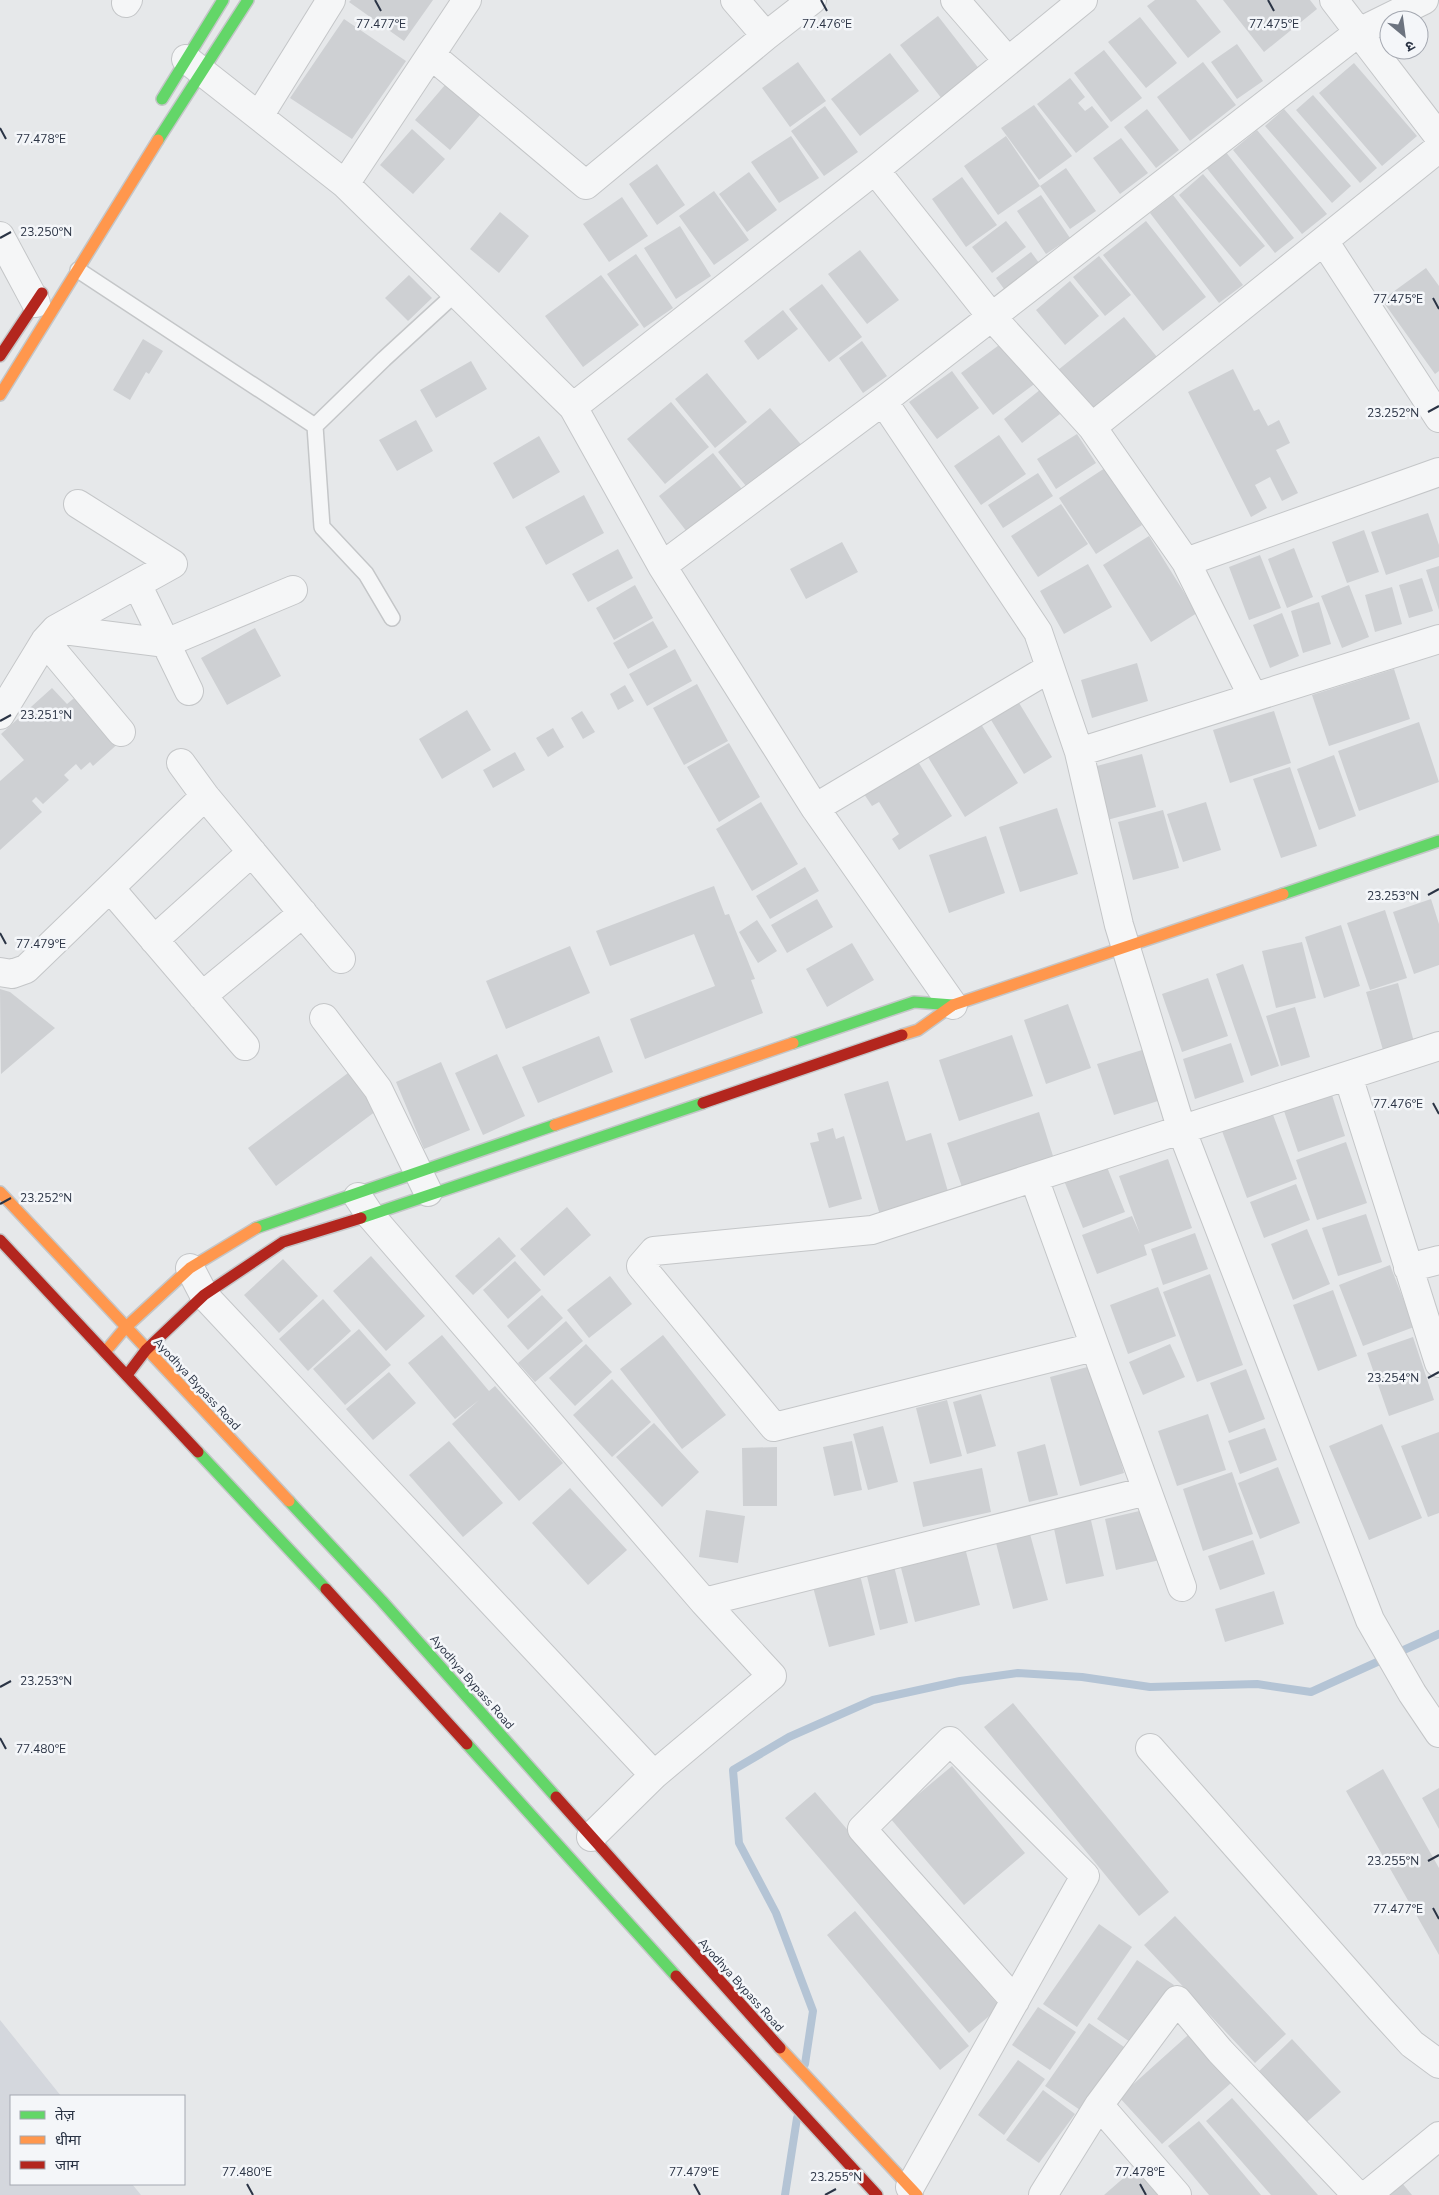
<svg xmlns="http://www.w3.org/2000/svg" width="1439" height="2195" viewBox="0 0 1439 2195" font-family="'Nunito Sans','Noto Sans Devanagari',sans-serif">
<style>
.built{fill:#d4d7dd}
.lines{fill:none;stroke-linecap:round;stroke-linejoin:round}
.stream{stroke:#b4c4d5;stroke-width:8}
.building{fill:#ced0d3}
.lane-casing{stroke:#c4c6c8;stroke-width:18}
.street-casing{stroke:#c4c6c8;stroke-width:30}
.fast-casing{stroke:#c4c6c8;stroke-width:14}
.slow-casing{stroke:#c4c6c8;stroke-width:14}
.jam-casing{stroke:#c4c6c8;stroke-width:14}
.lane{stroke:#f5f6f7;stroke-width:15}
.street{stroke:#f5f6f7;stroke-width:28}
.fast{stroke:#63d668;stroke-width:11}
.slow{stroke:#ff974d;stroke-width:11}
.jam{stroke:#b3261e;stroke-width:11}
.ticks{fill:none;stroke:#2b3445;stroke-width:2}
.labels{text-anchor:middle;stroke-width:5;stroke-linejoin:round;paint-order:stroke}
.street-label{font-size:12px;fill:#2b3445;stroke:#f4f6f9}
.ticks-label{font-size:12px;text-anchor:middle;fill:#2b3445;stroke:#f4f6f9;stroke-width:5;stroke-linejoin:round;paint-order:stroke}
</style>
<rect width="100%" height="100%" fill="#e6e8ea"/>
<path class="built" d="M 0,2020 L 61,2096 L 11,2096 L 11,2184 L 132,2184 L 141,2195 L 0,2195 Z"/>
<g class="lines">
<path class="stream" d="M 805,2064 L 813,2011 L 776,1913 L 739,1843 L 733,1770 L 789,1737 L 873,1700 L 960,1681 L 1018,1673 L 1082,1677 L 1150,1687 L 1257,1684 L 1311,1692 L 1439,1634
M 785,2195 L 797,2118"/>
</g>
<path class="building" d="M 351,0 L 433,0 L 404,41 L 349,2 Z
M 1155,0 L 1196,0 L 1221,32 L 1188,58 L 1147,6 Z
M 1223,0 L 1310,0 L 1317,9 L 1264,52 Z
M 938,16 L 980,70 L 942,99 L 900,45 Z
M 1140,17 L 1177,63 L 1146,88 L 1108,42 Z
M 344,19 L 406,61 L 352,139 L 290,98 Z
M 1237,44 L 1263,81 L 1237,99 L 1211,62 Z
M 1104,50 L 1142,98 L 1111,122 L 1074,73 Z
M 890,53 L 919,91 L 860,136 L 831,99 Z
M 798,62 L 826,101 L 790,127 L 762,88 Z
M 1203,62 L 1236,105 L 1190,141 L 1157,97 Z
M 1354,63 L 1417,136 L 1382,166 L 1319,93 Z
M 1070,78 L 1085,97 L 1078,103 L 1085,111 L 1092,106 L 1109,127 L 1076,153 L 1037,104 Z
M 445,85 L 480,115 L 450,150 L 415,120 Z
M 1313,95 L 1377,168 L 1360,183 L 1296,110 Z
M 1034,105 L 1072,156 L 1039,180 L 1001,128 Z
M 825,106 L 858,152 L 824,176 L 791,131 Z
M 1147,109 L 1179,150 L 1156,168 L 1124,127 Z
M 1284,109 L 1351,186 L 1332,203 L 1265,126 Z
M 412,129 L 445,159 L 413,194 L 380,165 Z
M 1257,130 L 1327,214 L 1302,234 L 1233,150 Z
M 791,136 L 819,178 L 779,203 L 751,162 Z
M 1006,136 L 1040,186 L 998,215 L 964,166 Z
M 1121,138 L 1148,173 L 1120,194 L 1093,158 Z
M 1225,151 L 1294,238 L 1275,253 L 1205,166 Z
M 657,164 L 685,205 L 657,225 L 629,184 Z
M 1066,168 L 1096,211 L 1070,229 L 1040,186 Z
M 749,172 L 777,210 L 747,232 L 719,194 Z
M 1203,174 L 1265,246 L 1240,267 L 1179,195 Z
M 962,177 L 997,225 L 966,247 L 932,199 Z
M 714,191 L 749,240 L 714,265 L 679,216 Z
M 1041,195 L 1070,238 L 1046,254 L 1017,211 Z
M 1173,195 L 1243,285 L 1219,303 L 1150,213 Z
M 622,197 L 648,236 L 609,262 L 583,224 Z
M 500,212 L 529,236 L 499,273 L 470,249 Z
M 1006,221 L 1026,247 L 992,273 L 972,247 Z
M 1146,221 L 1206,297 L 1163,331 L 1103,255 Z
M 680,226 L 711,276 L 676,299 L 644,248 Z
M 860,250 L 899,300 L 867,324 L 828,274 Z
M 1031,252 L 1042,267 L 1007,293 L 996,278 Z
M 636,254 L 673,308 L 644,328 L 607,274 Z
M 1099,256 L 1131,295 L 1105,316 L 1073,277 Z
M 1426,268 L 1439,286 L 1439,371 L 1435,374 L 1382,300 Z
M 409,275 L 432,298 L 408,321 L 385,298 Z
M 601,275 L 639,325 L 583,367 L 545,316 Z
M 1070,281 L 1099,316 L 1065,345 L 1036,310 Z
M 822,284 L 862,337 L 829,362 L 789,309 Z
M 783,310 L 798,329 L 758,360 L 744,341 Z
M 1124,317 L 1157,357 L 1091,410 L 1058,370 Z
M 143,339 L 163,351 L 149,374 L 146,372 L 130,400 L 113,390 Z
M 1006,340 L 1037,382 L 993,415 L 961,373 Z
M 862,341 L 887,376 L 863,393 L 839,358 Z
M 471,361 L 487,389 L 436,418 L 420,390 Z
M 1233,369 L 1254,411 L 1259,409 L 1268,426 L 1279,420 L 1290,443 L 1276,450 L 1298,493 L 1282,501 L 1270,477 L 1255,485 L 1267,508 L 1251,517 L 1188,392 Z
M 952,371 L 979,408 L 937,439 L 909,402 Z
M 707,373 L 747,422 L 715,448 L 675,399 Z
M 1041,389 L 1060,414 L 1022,443 L 1004,419 Z
M 671,402 L 709,447 L 665,484 L 627,439 Z
M 770,408 L 804,448 L 751,492 L 718,452 Z
M 416,420 L 433,451 L 397,471 L 379,440 Z
M 1077,434 L 1096,463 L 1056,489 L 1037,459 Z
M 999,435 L 1026,474 L 981,505 L 954,466 Z
M 539,436 L 560,472 L 513,499 L 493,463 Z
M 713,453 L 745,493 L 691,537 L 659,496 Z
M 1105,468 L 1142,525 L 1096,554 L 1059,498 Z
M 1038,473 L 1053,496 L 1003,528 L 988,505 Z
M 584,495 L 604,533 L 546,565 L 525,527 Z
M 1061,504 L 1088,544 L 1038,577 L 1011,536 Z
M 1428,513 L 1439,545 L 1439,557 L 1386,575 L 1371,532 Z
M 1364,530 L 1379,572 L 1347,583 L 1332,542 Z
M 1149,536 L 1197,613 L 1151,642 L 1103,565 Z
M 842,542 L 858,572 L 806,599 L 790,569 Z
M 1294,548 L 1313,597 L 1287,608 L 1268,559 Z
M 618,549 L 633,578 L 588,602 L 572,574 Z
M 1260,555 L 1281,608 L 1249,620 L 1229,567 Z
M 1088,564 L 1112,607 L 1064,634 L 1040,591 Z
M 1439,566 L 1439,610 L 1426,570 Z
M 1422,578 L 1433,611 L 1409,618 L 1399,585 Z
M 635,585 L 653,618 L 614,640 L 596,608 Z
M 1349,585 L 1369,637 L 1342,648 L 1321,596 Z
M 1392,587 L 1402,624 L 1375,632 L 1365,595 Z
M 1319,602 L 1331,644 L 1303,653 L 1291,611 Z
M 1282,613 L 1299,656 L 1270,668 L 1253,625 Z
M 653,621 L 668,647 L 628,669 L 613,643 Z
M 255,628 L 281,676 L 227,705 L 201,658 Z
M 675,649 L 692,681 L 647,706 L 629,674 Z
M 1137,663 L 1148,701 L 1092,718 L 1081,680 Z
M 1394,669 L 1410,719 L 1329,746 L 1312,695 Z
M 697,684 L 728,741 L 684,765 L 653,708 Z
M 625,685 L 634,701 L 618,710 L 610,694 Z
M 52,688 L 67,704 L 79,694 L 121,741 L 93,766 L 90,762 L 81,770 L 76,764 L 64,775 L 69,780 L 43,804 L 36,797 L 32,801 L 42,812 L 0,850 L 0,781 L 24,760 L 1,734 Z
M 1016,698 L 1052,757 L 1024,774 L 988,715 Z
M 467,710 L 491,750 L 442,779 L 419,739 Z
M 582,711 L 595,732 L 583,739 L 571,718 Z
M 1274,711 L 1291,763 L 1230,783 L 1213,730 Z
M 979,721 L 1018,783 L 965,817 L 926,754 Z
M 1419,722 L 1439,782 L 1359,811 L 1338,751 Z
M 553,728 L 564,747 L 548,757 L 536,738 Z
M 729,743 L 760,797 L 719,822 L 687,767 Z
M 515,752 L 525,770 L 493,788 L 483,770 Z
M 1142,754 L 1156,807 L 1107,820 L 1093,767 Z
M 1334,755 L 1356,816 L 1319,830 L 1297,769 Z
M 917,760 L 952,816 L 899,850 L 892,839 L 899,834 L 879,802 L 872,806 L 864,794 Z
M 1290,767 L 1317,846 L 1281,858 L 1253,779 Z
M 761,802 L 798,864 L 752,891 L 716,829 Z
M 1206,802 L 1221,850 L 1183,862 L 1167,814 Z
M 1057,808 L 1078,874 L 1020,892 L 999,827 Z
M 1163,810 L 1179,868 L 1133,880 L 1118,822 Z
M 986,836 L 1005,893 L 949,913 L 929,855 Z
M 805,867 L 819,891 L 770,919 L 756,896 Z
M 714,886 L 725,915 L 729,914 L 755,979 L 751,980 L 763,1013 L 645,1059 L 630,1019 L 715,986 L 694,934 L 610,966 L 596,931 Z
M 817,899 L 833,927 L 787,953 L 771,925 Z
M 1431,899 L 1439,924 L 1439,965 L 1414,974 L 1393,912 Z
M 1385,910 L 1407,978 L 1370,990 L 1347,923 Z
M 757,920 L 777,951 L 758,963 L 739,932 Z
M 1341,925 L 1360,986 L 1324,998 L 1305,937 Z
M 1302,942 L 1316,998 L 1276,1008 L 1262,951 Z
M 852,943 L 874,980 L 827,1007 L 806,969 Z
M 570,946 L 590,993 L 506,1029 L 486,981 Z
M 1243,964 L 1279,1066 L 1251,1076 L 1216,974 Z
M 1208,978 L 1228,1036 L 1182,1052 L 1162,994 Z
M 1398,983 L 1414,1042 L 1383,1050 L 1366,992 Z
M 0,989 L 10,992 L 55,1028 L 1,1074 Z
M 1068,1004 L 1091,1068 L 1046,1084 L 1024,1020 Z
M 1295,1007 L 1310,1057 L 1281,1066 L 1266,1016 Z
M 1012,1035 L 1033,1096 L 959,1121 L 939,1060 Z
M 599,1036 L 613,1072 L 538,1103 L 522,1067 Z
M 1231,1043 L 1244,1082 L 1195,1099 L 1183,1059 Z
M 1142,1050 L 1158,1101 L 1114,1115 L 1097,1064 Z
M 497,1054 L 525,1116 L 483,1135 L 455,1073 Z
M 441,1062 L 470,1130 L 424,1149 L 396,1082 Z
M 352,1070 L 380,1108 L 276,1186 L 248,1148 Z
M 888,1081 L 906,1141 L 931,1133 L 949,1195 L 880,1215 L 844,1094 Z
M 1332,1095 L 1345,1136 L 1298,1152 L 1284,1111 Z
M 1039,1112 L 1053,1156 L 962,1187 L 947,1143 Z
M 1272,1112 L 1297,1179 L 1247,1198 L 1222,1131 Z
M 833,1128 L 836,1139 L 844,1136 L 862,1199 L 829,1208 L 810,1143 L 819,1141 L 817,1133 Z
M 1346,1142 L 1367,1203 L 1317,1220 L 1296,1160 Z
M 1168,1159 L 1192,1228 L 1144,1245 L 1147,1255 L 1097,1274 L 1082,1235 L 1132,1216 L 1140,1234 L 1119,1176 Z
M 1107,1167 L 1125,1212 L 1083,1228 L 1065,1183 Z
M 1296,1184 L 1310,1220 L 1264,1238 L 1250,1202 Z
M 567,1207 L 591,1235 L 544,1276 L 520,1249 Z
M 1366,1214 L 1382,1262 L 1338,1276 L 1322,1228 Z
M 1307,1229 L 1330,1284 L 1293,1300 L 1271,1244 Z
M 1195,1233 L 1208,1269 L 1163,1285 L 1151,1249 Z
M 499,1237 L 516,1256 L 473,1295 L 455,1276 Z
M 371,1256 L 425,1316 L 386,1351 L 333,1291 Z
M 283,1259 L 318,1296 L 279,1333 L 244,1295 Z
M 515,1261 L 541,1290 L 508,1319 L 483,1290 Z
M 1390,1265 L 1414,1327 L 1363,1346 L 1339,1285 Z
M 1210,1274 L 1243,1365 L 1197,1382 L 1163,1292 Z
M 610,1276 L 632,1304 L 589,1338 L 567,1310 Z
M 1158,1287 L 1176,1336 L 1128,1354 L 1110,1305 Z
M 1333,1290 L 1357,1356 L 1318,1371 L 1293,1305 Z
M 542,1295 L 563,1318 L 528,1350 L 507,1326 Z
M 323,1299 L 351,1331 L 308,1371 L 279,1339 Z
M 566,1321 L 583,1341 L 535,1382 L 518,1363 Z
M 359,1329 L 391,1365 L 345,1405 L 313,1369 Z
M 442,1335 L 489,1391 L 495,1386 L 563,1463 L 519,1501 L 452,1424 L 479,1400 L 455,1419 L 408,1363 Z
M 663,1335 L 726,1415 L 682,1449 L 620,1369 Z
M 1413,1337 L 1434,1400 L 1389,1416 L 1367,1353 Z
M 586,1344 L 612,1372 L 575,1406 L 549,1378 Z
M 1170,1344 L 1185,1377 L 1143,1395 L 1129,1362 Z
M 1095,1365 L 1124,1473 L 1080,1486 L 1050,1377 Z
M 1246,1369 L 1265,1419 L 1229,1433 L 1210,1383 Z
M 389,1372 L 416,1403 L 373,1440 L 346,1409 Z
M 612,1379 L 651,1422 L 612,1457 L 573,1415 Z
M 981,1394 L 996,1446 L 967,1454 L 953,1402 Z
M 947,1400 L 962,1456 L 930,1464 L 916,1408 Z
M 1208,1414 L 1226,1470 L 1177,1486 L 1158,1431 Z
M 654,1423 L 699,1472 L 662,1507 L 616,1457 Z
M 1382,1424 L 1422,1518 L 1369,1540 L 1329,1446 Z
M 883,1426 L 898,1482 L 868,1490 L 853,1434 Z
M 1265,1428 L 1277,1460 L 1240,1474 L 1228,1441 Z
M 1439,1432 L 1439,1513 L 1428,1517 L 1401,1446 Z
M 449,1441 L 503,1503 L 463,1537 L 409,1475 Z
M 852,1441 L 862,1490 L 834,1496 L 823,1447 Z
M 1045,1444 L 1058,1495 L 1029,1502 L 1017,1452 Z
M 777,1447 L 777,1506 L 743,1506 L 742,1448 Z
M 1278,1467 L 1300,1523 L 1260,1539 L 1238,1483 Z
M 982,1468 L 991,1512 L 923,1527 L 913,1482 Z
M 1232,1472 L 1253,1534 L 1203,1551 L 1183,1489 Z
M 570,1488 L 627,1550 L 588,1585 L 532,1523 Z
M 1148,1509 L 1160,1560 L 1116,1570 L 1105,1519 Z
M 706,1510 L 745,1516 L 738,1563 L 699,1557 Z
M 1090,1516 L 1104,1576 L 1066,1584 L 1053,1524 Z
M 1030,1534 L 1048,1600 L 1013,1609 L 996,1543 Z
M 1253,1540 L 1265,1574 L 1220,1590 L 1208,1556 Z
M 965,1548 L 980,1605 L 915,1622 L 900,1564 Z
M 894,1566 L 908,1623 L 880,1630 L 866,1572 Z
M 860,1575 L 875,1635 L 829,1647 L 813,1587 Z
M 1274,1591 L 1284,1624 L 1225,1642 L 1215,1609 Z
M 1013,1703 L 1169,1892 L 1139,1916 L 984,1727 Z
M 952,1766 L 1025,1853 L 964,1905 L 890,1818 Z
M 1383,1769 L 1439,1868 L 1439,1955 L 1346,1791 Z
M 1439,1788 L 1439,1829 L 1422,1798 Z
M 815,1792 L 1000,2007 L 969,2033 L 785,1818 Z
M 855,1911 L 969,2046 L 940,2070 L 827,1935 Z
M 1175,1916 L 1286,2034 L 1255,2063 L 1144,1945 Z
M 1099,1924 L 1132,1947 L 1077,2027 L 1043,2004 Z
M 1137,1960 L 1174,1985 L 1133,2044 L 1097,2019 Z
M 1038,2007 L 1076,2032 L 1050,2070 L 1012,2045 Z
M 1089,2023 L 1127,2049 L 1083,2112 L 1045,2086 Z
M 1196,2028 L 1239,2076 L 1162,2144 L 1119,2097 Z
M 1292,2039 L 1341,2092 L 1301,2127 L 1253,2077 Z
M 1018,2060 L 1045,2079 L 1004,2135 L 978,2115 Z
M 1043,2090 L 1075,2114 L 1039,2163 L 1006,2140 Z
M 1232,2098 L 1318,2195 L 1271,2195 L 1206,2121 Z
M 1199,2121 L 1261,2195 L 1209,2195 L 1168,2146 Z
M 1135,2168 L 1159,2195 L 1104,2195 Z
M 1402,2183 L 1412,2195 L 1389,2195 Z"/>
<g class="lines">
<g class="lane-casing">
<path id="lane" d="M 78,270 L 315,426
M 392,618 L 366,574 L 322,527 L 315,426 L 384,359 L 456,293"/>
</g>
<g class="street-casing">
<path id="street" d="M 735,0 L 766,36
M 955,0 L 1008,61
M 1334,0 L 1439,137
M 126,3 L 128,0
M 431,55 L 586,185 L 766,36 L 812,0
M 186,59 L 345,184 L 573,407 L 662,566 L 815,808 L 953,1005
M 259,116 L 331,0
M 875,170 L 991,316 L 1092,427 L 1186,562 L 1253,697
M 345,184 L 467,0
M 0,236 L 36,303
M 1324,241 L 1439,418
M 883,401 L 1038,632 L 1079,752 L 1119,925 L 1182,1131 L 1370,1620 L 1412,1693 L 1439,1733
M 573,407 L 875,170 L 1083,0
M 1092,427 L 1439,148
M 1186,562 L 1439,472
M 662,566 L 883,401 L 1359,32 L 1424,0
M 137,584 L 189,691
M 56,629 L 166,643 L 293,590
M 45,641 L 121,732
M 0,715 L 45,641 L 56,629 L 173,564 L 78,504
M 1079,752 L 1439,639
M 181,763 L 205,796 L 341,959
M 815,808 L 1050,668
M 110,888 L 245,1046
M 154,940 L 252,852
M 0,972 L 12,974 L 26,969 L 205,796
M 202,996 L 303,913
M 324,1018 L 378,1089 L 428,1192
M 1348,1076 L 1439,1363
M 1034,1178 L 1182,1587
M 358,1197 L 370,1215 L 704,1602 L 772,1676 L 654,1775 L 591,1837
M 190,1268 L 204,1295 L 654,1775
M 1408,1268 L 1439,1260
M 1094,1347 L 774,1427 L 641,1266 L 654,1251 L 872,1230 L 1439,1046
M 704,1602 L 1147,1491
M 1150,1748 L 1380,2009 L 1412,2044 L 1439,2064
M 1099,2105 L 1177,2195
M 910,2187 L 1085,1876 L 950,1741 L 862,1829 L 1015,2001
M 1043,2195 L 1099,2105 L 1177,2000 L 1220,2051 L 1357,2195
M 1367,2195 L 1439,2136"/>
</g>
<g class="fast-casing">
<path id="fast" d="M 162,99 L 223,0
M 158,140 L 248,0
M 1283,894 L 1439,841
M 793,1043 L 914,1002 L 953,1005
M 361,1218 L 703,1103
M 256,1228 L 555,1125
M 198,1452 L 326,1589
M 289,1501 L 382,1601 L 556,1797
M 467,1744 L 676,1976"/>
</g>
<g class="slow-casing">
<path id="slow" d="M 0,395 L 158,140
M 902,1035 L 918,1030 L 953,1005 L 1283,894
M 555,1125 L 793,1043
M 0,1192 L 289,1501
M 105,1352 L 125,1328 L 190,1268 L 256,1228
M 780,2048 L 917,2195"/>
</g>
<g class="jam-casing">
<path id="jam" d="M 0,356 L 42,293
M 703,1103 L 902,1035
M 0,1240 L 198,1452
M 127,1375 L 146,1350 L 204,1295 L 283,1242 L 361,1218
M 326,1589 L 467,1744
M 556,1797 L 780,2048
M 676,1976 L 877,2195"/>
</g>
<use href="#lane" class="lane"/>
<use href="#street" class="street"/>
<use href="#fast" class="fast"/>
<use href="#slow" class="slow"/>
<use href="#jam" class="jam"/>
</g>
<path class="ticks" d="M 375,0 L 381,11M 821,0 L 827,11M 1268,0 L 1274,11M 0,128 L 6,139M 0,238 L 11,232M 1433,298 L 1439,309M 1428,412 L 1439,406M 0,721 L 11,715M 1428,895 L 1439,889M 0,933 L 6,944M 1433,1103 L 1439,1114M 0,1204 L 11,1198M 1428,1378 L 1439,1372M 0,1687 L 11,1681M 0,1738 L 6,1749M 1428,1861 L 1439,1855M 1433,1908 L 1439,1919M 247,2184 L 253,2195M 694,2184 L 700,2195M 1140,2184 L 1146,2195M 825,2195 L 836,2189"/>
<g class="labels">
<g class="street-label">
<text transform="translate(197 1384) rotate(47)" y="4">Ayodhya Bypass Road</text>
<text transform="translate(472 1682) rotate(49)" y="4">Ayodhya Bypass Road</text>
<text transform="translate(741 1985) rotate(48)" y="4">Ayodhya Bypass Road</text>
</g>
</g>
<g class="ticks-label">
<text x="381" y="28">77.477°E</text>
<text x="827" y="28">77.476°E</text>
<text x="1274" y="28">77.475°E</text>
<text x="41" y="143">77.478°E</text>
<text x="46" y="236">23.250°N</text>
<text x="1398" y="303">77.475°E</text>
<text x="1393" y="417">23.252°N</text>
<text x="46" y="719">23.251°N</text>
<text x="1393" y="900">23.253°N</text>
<text x="41" y="948">77.479°E</text>
<text x="1398" y="1108">77.476°E</text>
<text x="46" y="1202">23.252°N</text>
<text x="1393" y="1382">23.254°N</text>
<text x="46" y="1685">23.253°N</text>
<text x="41" y="1753">77.480°E</text>
<text x="1393" y="1865">23.255°N</text>
<text x="1398" y="1913">77.477°E</text>
<text x="247" y="2176">77.480°E</text>
<text x="694" y="2176">77.479°E</text>
<text x="1140" y="2176">77.478°E</text>
<text x="836" y="2181">23.255°N</text>
</g>
<rect x="10" y="2095" width="175" height="90" fill="#f4f6f9" stroke="#a4a8b1"/>
<rect x="20" y="2111" width="25" height="8" fill="#63d668" stroke="#a4a8b1"/>
<text x="55" y="2120" font-size="15" fill="#2b3445">तेज़</text>
<rect x="20" y="2136" width="25" height="8" fill="#ff974d" stroke="#a4a8b1"/>
<text x="55" y="2145" font-size="15" fill="#2b3445">धीमा</text>
<rect x="20" y="2161" width="25" height="8" fill="#b3261e" stroke="#a4a8b1"/>
<text x="55" y="2170" font-size="15" fill="#2b3445">जाम</text>
<g transform="translate(1404 35) rotate(151)"><circle r="24" fill="#f4f6f9" stroke="#a4a8b1"/>
<path d="M0-4L9 19L0 12L-9 19Z" fill="#6c737f"/>
<text y="-8" font-size="14" font-weight="bold" text-anchor="middle" fill="#2b3445">उ</text>
</g>
</svg>
